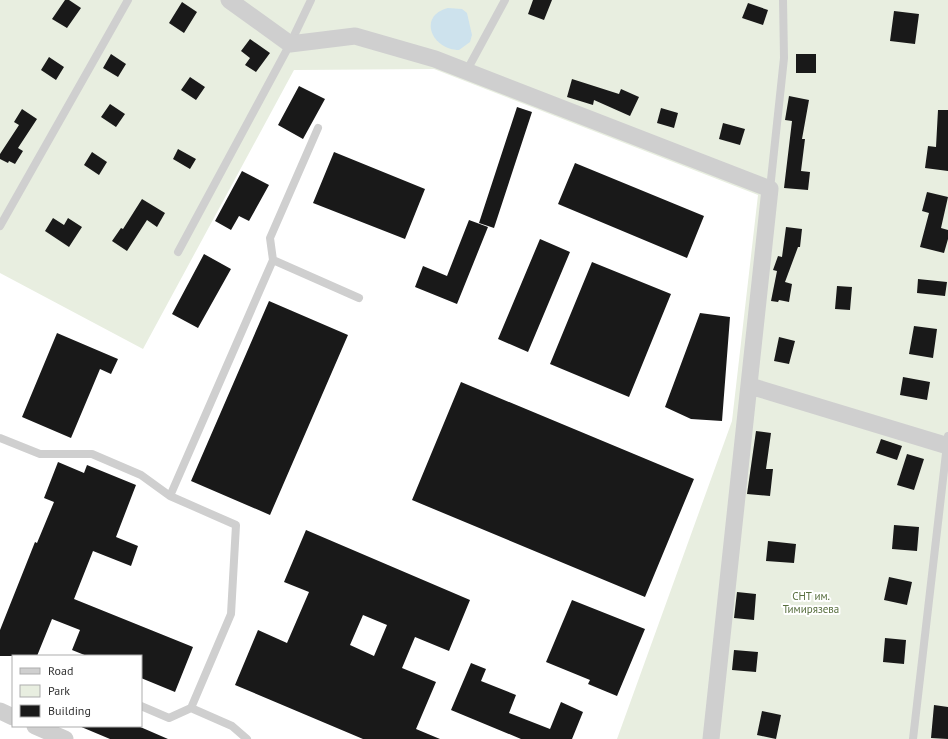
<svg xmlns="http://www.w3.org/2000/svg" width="948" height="739" viewBox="0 0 948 739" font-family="'PT Sans',sans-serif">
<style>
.green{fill:#e8eee0}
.water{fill:#cde2ed}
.building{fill:#191919;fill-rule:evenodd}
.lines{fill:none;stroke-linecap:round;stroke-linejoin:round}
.lane{stroke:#cfcfcf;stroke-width:8}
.street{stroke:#cfcfcf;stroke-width:17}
.labels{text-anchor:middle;stroke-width:4;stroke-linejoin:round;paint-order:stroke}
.park-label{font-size:11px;fill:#576e3e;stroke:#fff}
</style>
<rect width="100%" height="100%" fill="#fff"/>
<path class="green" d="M 0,0 L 948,0 L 948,739 L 617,739 L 732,421 L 758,195 L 434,69 L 294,70 L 143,349 L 0,273 Z"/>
<path class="water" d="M 448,8 L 462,9 L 467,13 L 472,35 L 470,42 L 459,50 C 432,50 417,16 448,8 Z"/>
<path class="building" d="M 65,0 L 69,0 L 81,8 L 67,28 L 52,19 Z
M 533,0 L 552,0 L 544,20 L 528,14 Z
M 182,2 L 197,12 L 184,33 L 169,23 Z
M 748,3 L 768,10 L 763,25 L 742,18 Z
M 894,11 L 919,14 L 915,44 L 890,41 Z
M 250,39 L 270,53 L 256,72 L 245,65 L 250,58 L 241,51 Z
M 111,54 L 126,64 L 118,77 L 103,68 Z
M 796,54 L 816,54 L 816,73 L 796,73 Z
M 49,57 L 64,67 L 56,80 L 41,70 Z
M 190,77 L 205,87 L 196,100 L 181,90 Z
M 572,79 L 619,94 L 621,89 L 639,97 L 630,116 L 594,100 L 593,105 L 567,97 Z
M 299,86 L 325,99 L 303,139 L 278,125 Z
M 789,96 L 809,100 L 802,139 L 805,139 L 801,171 L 810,172 L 808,190 L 784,188 L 792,121 L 785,120 Z
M 110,104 L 125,114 L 116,127 L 101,117 Z
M 517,107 L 532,112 L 494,228 L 479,223 Z
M 661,108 L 678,113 L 674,128 L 657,123 Z
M 22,109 L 37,119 L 18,148 L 23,151 L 15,164 L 9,161 L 8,163 L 0,159 L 0,154 L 19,125 L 14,122 Z
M 938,110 L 948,110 L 948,171 L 925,168 L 928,146 L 936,147 Z
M 723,123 L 745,129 L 740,145 L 719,139 Z
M 178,149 L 196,159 L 190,169 L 173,159 Z
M 92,152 L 107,162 L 99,175 L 84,165 Z
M 334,152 L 425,189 L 405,239 L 313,203 Z
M 575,163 L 704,216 L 687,258 L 558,204 Z
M 242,171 L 269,185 L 249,221 L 239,216 L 231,230 L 215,221 Z
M 927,192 L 948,197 L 941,228 L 948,230 L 948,239 L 944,253 L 920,247 L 929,213 L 922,211 Z
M 142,199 L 165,213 L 157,227 L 147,220 L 127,251 L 112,241 L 121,228 L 123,229 Z
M 53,218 L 64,225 L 68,218 L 82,227 L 69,247 L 45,231 Z
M 469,220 L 488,227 L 457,304 L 415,287 L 423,266 L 447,276 Z
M 786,227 L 802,229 L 800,247 L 798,247 L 785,282 L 792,284 L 789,302 L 779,300 L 778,302 L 771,301 L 777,271 L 773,270 L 778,256 L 782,257 Z
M 540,239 L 570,252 L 528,352 L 498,339 Z
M 204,254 L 231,269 L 198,328 L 172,314 Z
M 592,262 L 671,294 L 629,397 L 550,364 Z
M 918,279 L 947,282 L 945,296 L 917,293 Z
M 837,286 L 852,287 L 850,310 L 835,309 Z
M 269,301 L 348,335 L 270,515 L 191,481 Z
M 700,313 L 730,317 L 722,421 L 691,419 L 665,407 Z
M 914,326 L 937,329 L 933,358 L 909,354 Z
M 57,333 L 118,359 L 111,374 L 100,369 L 71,438 L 22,417 Z
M 779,337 L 795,341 L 789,364 L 774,361 Z
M 903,377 L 930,382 L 927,400 L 900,395 Z
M 461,382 L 694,479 L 645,597 L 412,500 Z
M 756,431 L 771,433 L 766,469 L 773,469 L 770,496 L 747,494 Z
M 881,439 L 902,446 L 897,460 L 876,453 Z
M 907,454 L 924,459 L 914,490 L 897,485 Z
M 58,462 L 84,473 L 87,465 L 136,485 L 116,537 L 138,546 L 131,566 L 93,551 L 74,599 L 193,647 L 175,692 L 141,678 L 141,656 L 87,656 L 72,650 L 80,630 L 52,619 L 37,656 L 0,656 L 0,630 L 35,542 L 37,543 L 54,502 L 44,498 Z
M 894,525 L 919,527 L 917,551 L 892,549 Z
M 306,530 L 470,600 L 449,651 L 415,637 L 402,668 L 436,682 L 416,729 L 440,739 L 363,739 L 235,685 L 258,630 L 287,643 L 309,592 L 284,582 ZM 363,615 L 387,625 L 374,656 L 350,645 Z
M 768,541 L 796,544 L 794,563 L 766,561 Z
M 889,577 L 912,582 L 907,605 L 884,600 Z
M 737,592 L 756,594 L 754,620 L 734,618 Z
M 572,600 L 645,629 L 617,696 L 588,684 L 590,680 L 546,662 Z
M 885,638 L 906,640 L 904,664 L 883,662 Z
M 734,650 L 758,652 L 756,672 L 732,670 Z
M 471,663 L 486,669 L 481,681 L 516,695 L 509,713 L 550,729 L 561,702 L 583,712 L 572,739 L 521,739 L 451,710 Z
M 934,705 L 948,707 L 948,739 L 931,738 Z
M 762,711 L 781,715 L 776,739 L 757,735 Z
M 79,726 L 138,726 L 168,739 L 110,739 Z"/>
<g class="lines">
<path class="lane" d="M 466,72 L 505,0
M 770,189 L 784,58 L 783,0
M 0,226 L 128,0
M 178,252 L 290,44 L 311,0
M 273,260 L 270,238 L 318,128
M 0,438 L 40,454 L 92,454 L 141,475 L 170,496
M 141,706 L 169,718 L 191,708
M 247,739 L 232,726 L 191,708 L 231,614 L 236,525 L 170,496 L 273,260 L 359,298
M 913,739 L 948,436"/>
<path class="street" d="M 229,0 L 290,44 L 355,36 L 435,59 L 770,189 L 711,739
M 750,386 L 948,446
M 0,711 L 13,717
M 35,726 L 65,739"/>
</g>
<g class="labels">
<g class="park-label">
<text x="811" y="600">СНТ им.<tspan x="811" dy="13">Тимирязева</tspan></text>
</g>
</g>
<rect x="12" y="655" width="130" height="72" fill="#ffffff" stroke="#adadad"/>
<rect x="20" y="668" width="20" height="6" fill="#cfcfcf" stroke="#adadad"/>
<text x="48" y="675" font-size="12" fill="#323232">Road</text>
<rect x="20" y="685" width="20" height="12" fill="#e8eee0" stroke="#adadad"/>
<text x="48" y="695" font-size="12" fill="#323232">Park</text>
<rect x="20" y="705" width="20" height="12" fill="#191919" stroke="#adadad"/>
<text x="48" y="715" font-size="12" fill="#323232">Building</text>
</svg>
